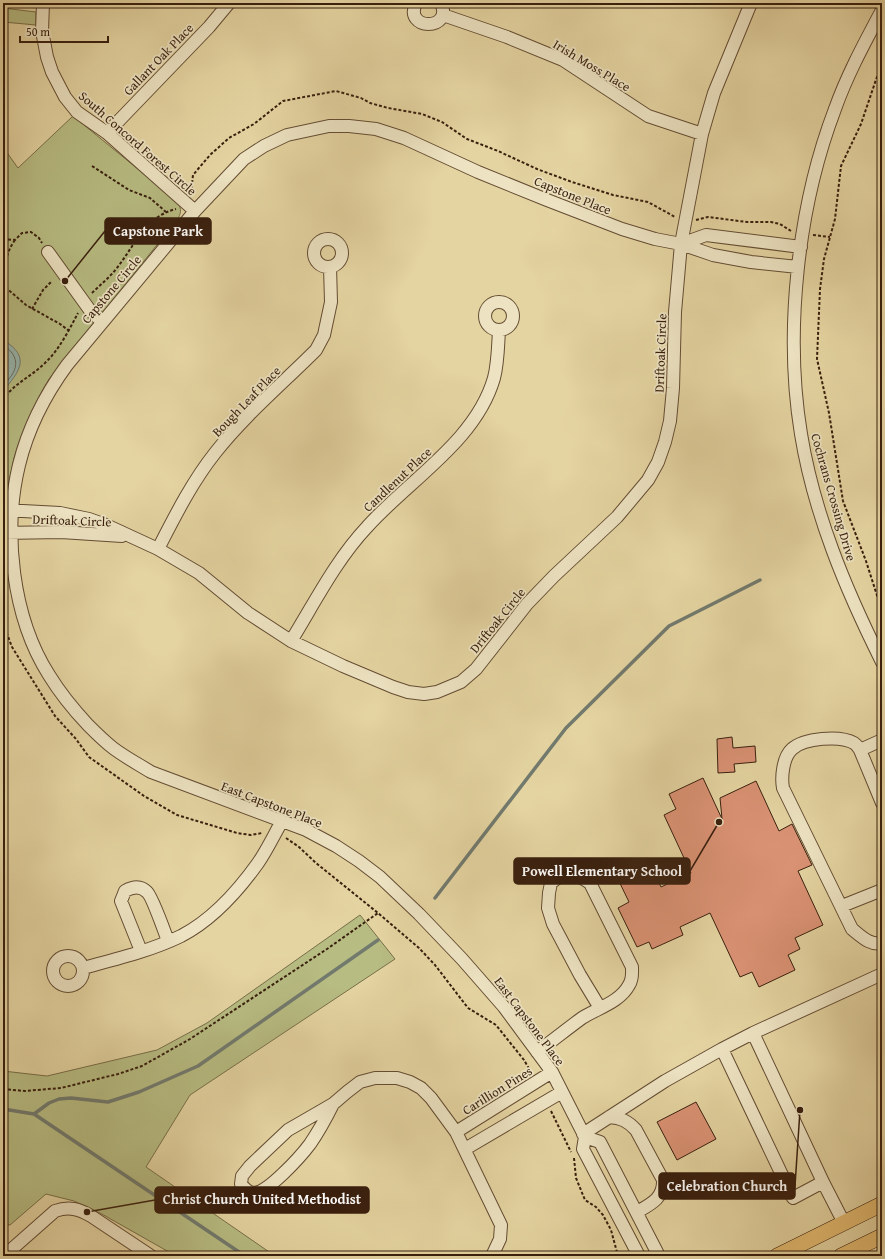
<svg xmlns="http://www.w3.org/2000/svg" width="885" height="1259" viewBox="0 0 885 1259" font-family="'Gentium Book Plus',serif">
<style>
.green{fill:#b7bc82;stroke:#786e48}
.water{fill:#98b6ae;stroke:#727a6e}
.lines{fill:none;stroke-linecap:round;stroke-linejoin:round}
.shore{stroke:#686a5e;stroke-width:1}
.stream{stroke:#727a6e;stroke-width:3.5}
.building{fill:#da9274;stroke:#391f0e}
.minor-casing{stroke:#644c33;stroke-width:14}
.major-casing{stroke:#391f0e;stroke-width:16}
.path{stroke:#391f0e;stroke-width:2;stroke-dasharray:3 2;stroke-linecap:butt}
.minor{stroke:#ede3c2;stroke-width:12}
.major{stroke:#e2ba70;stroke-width:15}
.labels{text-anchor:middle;stroke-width:3.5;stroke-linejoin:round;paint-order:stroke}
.street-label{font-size:13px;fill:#391f0e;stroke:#ede3c2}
.leader{fill:none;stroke:#391f0e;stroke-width:1.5}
.callout-dot{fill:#391f0e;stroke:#ede3c2;stroke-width:1.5}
.callout{fill:#391f0e;stroke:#391f0e;stroke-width:1.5}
.callout-label{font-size:14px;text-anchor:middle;font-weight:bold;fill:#fff}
</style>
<rect width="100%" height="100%" fill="#e4d4a1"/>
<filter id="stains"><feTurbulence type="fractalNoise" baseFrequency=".005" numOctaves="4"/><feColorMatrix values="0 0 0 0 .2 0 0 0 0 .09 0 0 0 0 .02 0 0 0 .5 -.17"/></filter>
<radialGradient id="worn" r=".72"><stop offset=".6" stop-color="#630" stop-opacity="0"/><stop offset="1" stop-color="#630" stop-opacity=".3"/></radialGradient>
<path class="green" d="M 3,8 L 36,12 L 36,25 L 3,22 Z
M 73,116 L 166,192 C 176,201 186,207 177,220 L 49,379 C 34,404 22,431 14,458 C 11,471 9,484 6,497 L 3,501 L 3,147 L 18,168 Z
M 360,915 L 395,959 L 190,1095 L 146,1167 L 275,1256 L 176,1256 L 100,1213 L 74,1201 L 46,1194 L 10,1225 L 3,1224 L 3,1071 L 47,1076 L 157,1050 L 207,1023 Z"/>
<path class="water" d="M 3,340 C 32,357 19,372 3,391 Z"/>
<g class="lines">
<path class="shore" d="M 3,345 C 22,357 18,372 3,385"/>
<path class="stream" d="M 435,898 L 566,728 L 669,626 L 760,580
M 3,1109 L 34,1114 L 49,1103 L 59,1099 L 71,1098 L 108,1102 L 139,1092 L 198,1066 L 378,940
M 34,1114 L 245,1256"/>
</g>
<path class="building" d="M 732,737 L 733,748 L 755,746 L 756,762 L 734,764 L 735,772 L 718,773 L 717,739 Z
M 703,778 L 722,819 L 720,798 L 756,781 L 779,831 L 792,824 L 812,865 L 798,871 L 823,925 L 795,938 L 800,949 L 788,955 L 795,970 L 759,987 L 752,972 L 740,977 L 710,913 L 680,927 L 683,935 L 652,949 L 649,942 L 637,947 L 618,908 L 629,902 L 615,873 L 647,858 L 661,887 L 691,873 L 664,815 L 676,809 L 669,794 Z
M 696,1102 L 716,1139 L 677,1160 L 657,1122 Z"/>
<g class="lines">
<g class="minor-casing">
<path id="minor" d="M 43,3 L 42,31 L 47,57 L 52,72 L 65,97 L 77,112 L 107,133 L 195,211
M 416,3 C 403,31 454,31 441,3
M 882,10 C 865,42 847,75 835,109 C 798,206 784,331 801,434 C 814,514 846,590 882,662
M 443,15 L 507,37 L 563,60 L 648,116 L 702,134
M 107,133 L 209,27 L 229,3
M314 253a14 14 0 1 1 28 0a14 14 0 1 1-28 0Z
M 681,244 L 706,235 L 801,247
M 48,252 L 89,309 L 102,322
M485 316a14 14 0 1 1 28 0a14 14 0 1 1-28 0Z
M 4,510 L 60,513 L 89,519 L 106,525 L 158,549 L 199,573 L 248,613 L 291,641 L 343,666 L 393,687 L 408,692 L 424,694 L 437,692 L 461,682 L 476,669 L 527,604 L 554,576 L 617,517 L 648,480 L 658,462 L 665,442 L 670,421 L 673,388 L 675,312 L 681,244 L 702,134 L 714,93 L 751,3
M 3,533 L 61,532 L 122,536
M 158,549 C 175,516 192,482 215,453 C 244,416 283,383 316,350 L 324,335 L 331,302 L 330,267
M 291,641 C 315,602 336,560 367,527 C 409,480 476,441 494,378 C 498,363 498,346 499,330
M 860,750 L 882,740
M 882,803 L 860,750 C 858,747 857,745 854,743 C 840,735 804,738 792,749 C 783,757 781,777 783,788 L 852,929 C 861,936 870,946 882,943
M 842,906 L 882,890
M 141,951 L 121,901 L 125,891 C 132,887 140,885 147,892 C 152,896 165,933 168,941
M53 971a15 15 0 1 1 30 0a15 15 0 1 1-30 0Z
M 83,968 C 116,959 150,951 181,936 C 212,920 238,891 258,863 C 267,850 274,835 282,821
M 753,1033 L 823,1182 L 793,1198 L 722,1049 L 753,1033 L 882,974
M 537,1052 C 552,1041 567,1029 582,1018 C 598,1008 620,1002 629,985 C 633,979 632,973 632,967 L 590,883 C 573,872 566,870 551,883 L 549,893 L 548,908 L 553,924 L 580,975 L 600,1008
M 333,1104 C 326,1118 319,1131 310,1144 C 301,1156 267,1194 253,1193 C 247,1192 244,1188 241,1184 L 242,1176 L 250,1166 L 288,1130 L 333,1104 L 347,1092 L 360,1082 L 375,1078 L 397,1078 L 410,1082 L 421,1088 L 431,1098 L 456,1132 L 501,1225 L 500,1239 L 492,1256
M 609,1117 C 621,1118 628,1121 636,1130 L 663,1180 C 664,1198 651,1204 637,1212
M 456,1132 L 552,1072
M 583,1134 L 665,1081 L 722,1049
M 585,1137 L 600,1142 L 659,1256
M 465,1149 L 562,1092
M 823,1182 L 844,1223
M 4,1256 L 55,1211 C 69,1206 79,1209 91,1216 L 151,1256
M 639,1256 L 583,1149 L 585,1137 L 552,1072 L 504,1007 L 462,959 L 419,914 L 380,877 L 359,861 L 336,846 L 306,830 L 151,772 C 138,764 125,757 113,748 C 104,741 96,733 88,725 C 74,710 60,693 49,675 C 12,617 3,531 19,465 C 28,428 45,395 67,365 L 195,211 L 244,159 L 264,146 L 287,135 L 329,126 L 349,126 L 376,129 L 404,138 L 478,172 L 547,200 L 622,229 L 655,239 L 681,244 L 713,255 L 751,262 L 798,267"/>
</g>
<g class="major-casing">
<path id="major" d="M 777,1256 L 882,1204
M 841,1256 L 882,1236"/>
</g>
<path class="path" d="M 882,62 L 861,124 L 841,166 L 835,219 L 824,259 L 820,289 L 817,359 L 829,413 L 843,501 L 866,561 L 882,611
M 92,166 L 129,190 L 150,198 L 166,212
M 191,193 L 193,175 L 210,155 L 229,138 L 254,124 L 283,101 L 336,91 L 361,98 L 370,103 L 388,108 L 422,114 L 442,122 L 467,139 L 498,151 L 537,169 L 572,182 L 613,195 L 648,202 L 675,217
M 696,220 L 708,217 L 747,222 L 771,222 L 780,224 L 791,231
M 813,235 L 830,237
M 3,239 L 15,240 L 22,233 L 31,232 L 39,238 L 42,243
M 15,240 C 5,254 4,268 4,286 L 26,305 L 60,324 L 68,330
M 92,293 C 100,285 109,278 116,269 C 135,246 144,217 176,209
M 32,309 L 43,290 L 51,282
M 3,400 C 14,383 31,377 45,363 C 59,350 69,330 78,313
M 3,623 L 12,647 L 55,716 L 76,739 L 89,757 L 144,796 L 177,815 L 237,833 L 251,835 L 262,833
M 286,838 L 299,847 L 316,863 L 378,913 L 419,948 L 435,965 L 468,1008 L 496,1025 L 524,1060 L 531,1072
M 3,1089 L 25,1091 L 61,1088 L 118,1074 L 142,1066 L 190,1039 L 327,949 L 378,913
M 551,1111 L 571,1152
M 574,1158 L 576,1178 L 585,1200 L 596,1207 L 603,1215 L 611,1230 L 618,1256"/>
<use href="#minor" class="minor"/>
<use href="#major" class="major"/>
</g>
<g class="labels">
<g class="street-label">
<text transform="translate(158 59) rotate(-46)" y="5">Gallant Oak Place</text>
<text transform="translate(592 65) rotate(31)" y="5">Irish Moss Place</text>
<text transform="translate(138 143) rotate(41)" y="5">South Concord Forest Circle</text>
<text transform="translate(573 195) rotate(22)" y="5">Capstone Place</text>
<text transform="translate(111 289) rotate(-50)" y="5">Capstone Circle</text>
<text transform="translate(660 353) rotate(-88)" y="5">Driftoak Circle</text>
<text transform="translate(246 401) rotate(-46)" y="5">Bough Leaf Place</text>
<text transform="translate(397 479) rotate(-43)" y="5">Candlenut Place</text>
<text transform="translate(834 497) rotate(74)" y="5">Cochrans Crossing Drive</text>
<text transform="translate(72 520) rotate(2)" y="5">Driftoak Circle</text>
<text transform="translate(497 620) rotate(-51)" y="5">Driftoak Circle</text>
<text transform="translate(272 804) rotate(21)" y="5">East Capstone Place</text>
<text transform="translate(530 1021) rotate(53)" y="5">East Capstone Place</text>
<text transform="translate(497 1090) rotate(-32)" y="5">Carillion Pines</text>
</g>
</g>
<path class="leader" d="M65 281L105 231M719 822L690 871M800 1110L795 1186M87 1212L155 1200"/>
<g class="callout-dot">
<circle cx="65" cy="281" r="4"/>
<circle cx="719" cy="822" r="4"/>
<circle cx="800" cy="1110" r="4"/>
<circle cx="87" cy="1212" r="4"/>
</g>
<g class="callout">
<rect x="105" y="218" width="106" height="26" rx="4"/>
<rect x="514" y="858" width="176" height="26" rx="4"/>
<rect x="659" y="1173" width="136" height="26" rx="4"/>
<rect x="155" y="1187" width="214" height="26" rx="4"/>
</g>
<g class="callout-label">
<text x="158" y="236">Capstone Park</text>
<text x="602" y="876">Powell Elementary School</text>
<text x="727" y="1191">Celebration Church</text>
<text x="262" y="1204">Christ Church United Methodist</text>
</g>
<rect width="885" height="1259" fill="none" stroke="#e4d4a1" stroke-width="16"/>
<rect x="4" y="4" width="877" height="1251" fill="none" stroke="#391f0e" stroke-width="2"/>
<rect x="8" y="8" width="869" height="1243" fill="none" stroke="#391f0e"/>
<path d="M20 36v6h88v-6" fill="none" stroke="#391f0e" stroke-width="2"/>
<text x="26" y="36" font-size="12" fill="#391f0e" stroke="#ede3c2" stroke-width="3" paint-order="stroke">50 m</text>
<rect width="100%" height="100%" filter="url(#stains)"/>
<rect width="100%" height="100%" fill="url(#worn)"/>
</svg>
